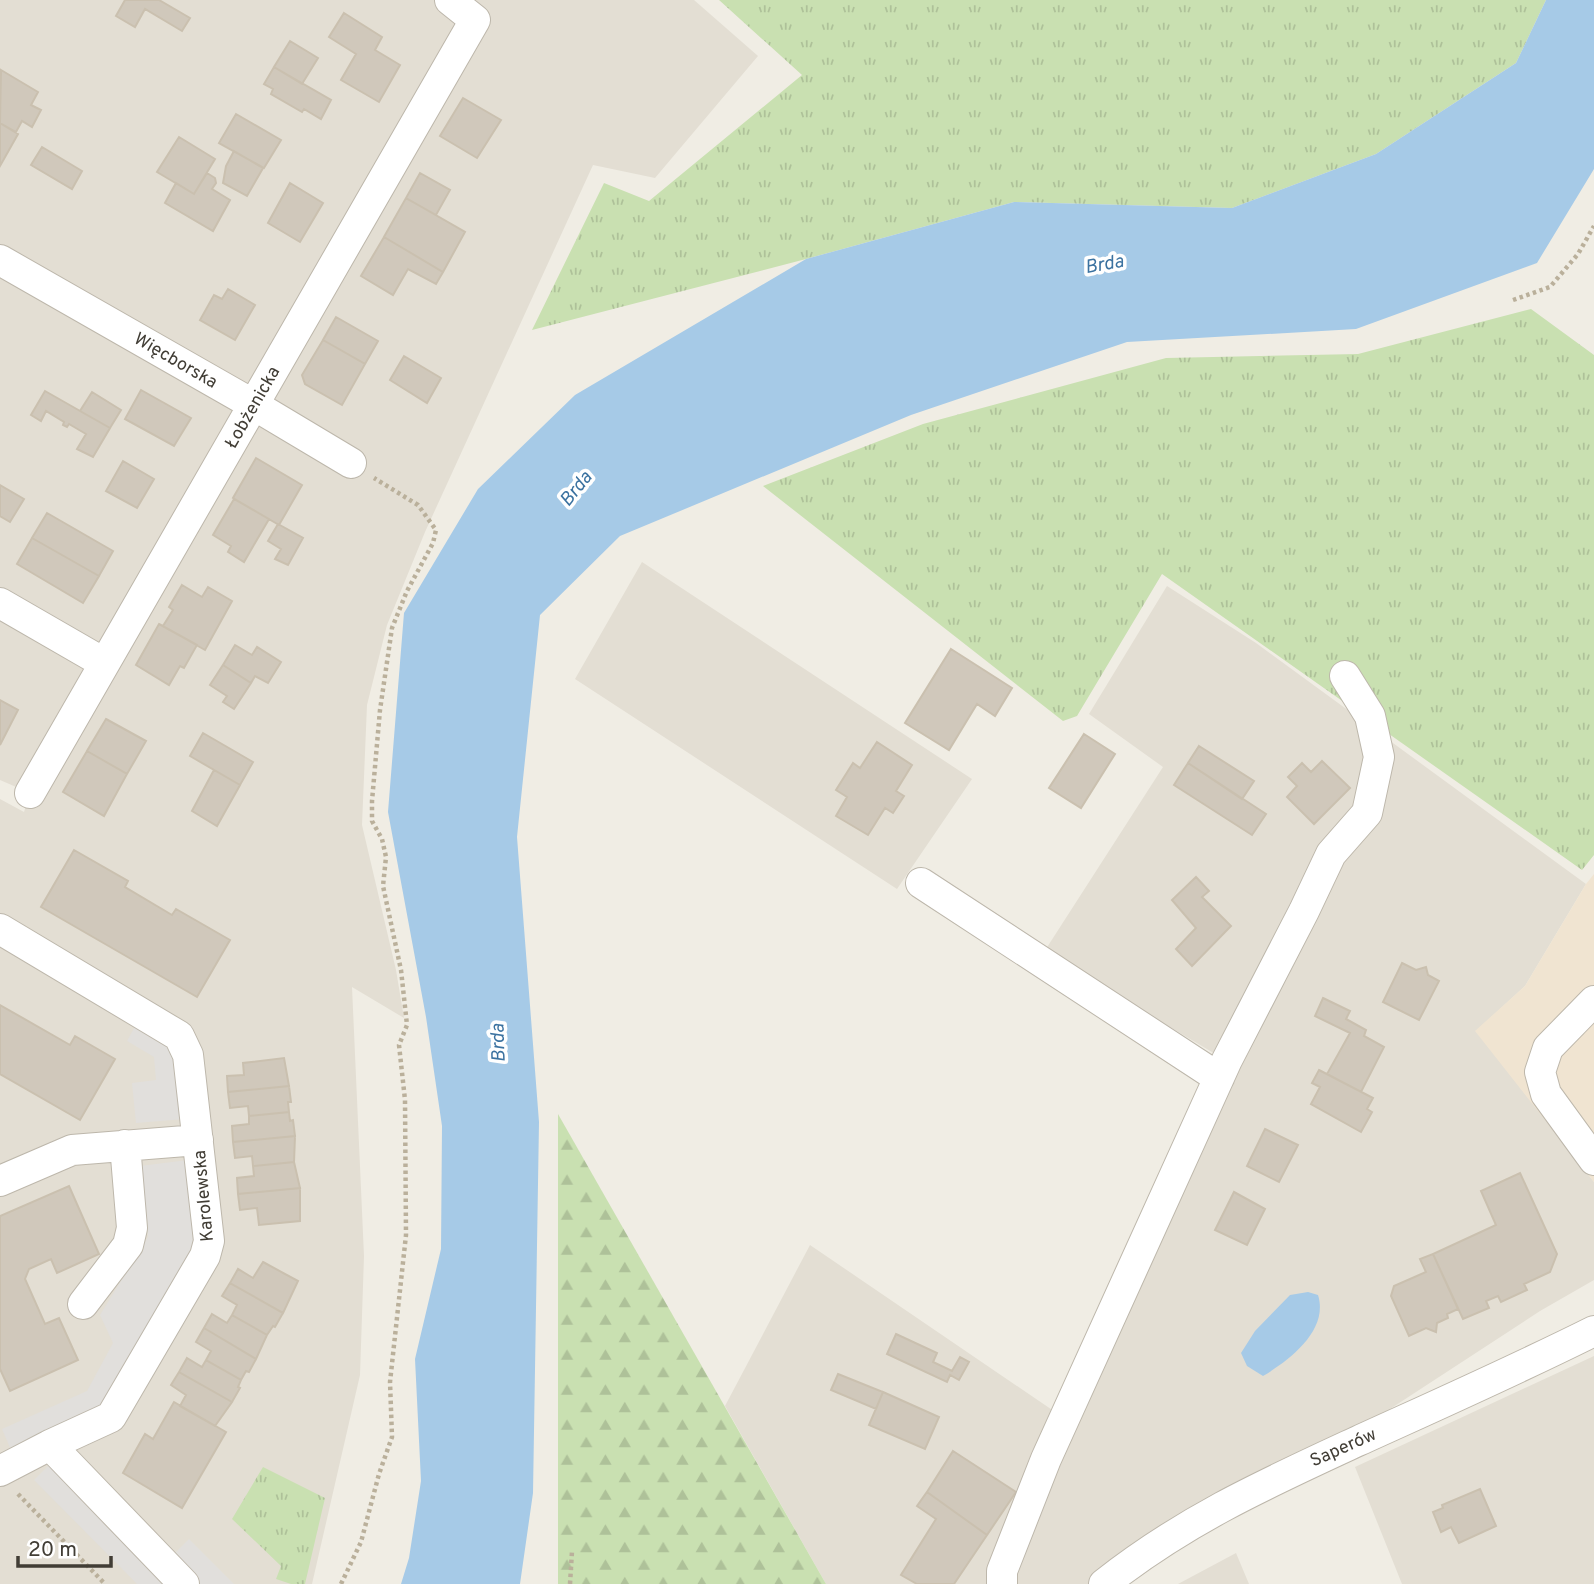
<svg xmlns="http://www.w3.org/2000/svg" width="1594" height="1584" viewBox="0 0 1594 1584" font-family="Overpass,sans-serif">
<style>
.residential{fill:#e3ded3}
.commercial{fill:#f0e4d1}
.grass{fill:url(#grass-tufts)}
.forest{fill:url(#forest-firs)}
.parking{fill:#e1dfdc}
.water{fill:#a6cae7}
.building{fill:#d0c8bb;stroke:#cac0af;stroke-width:2}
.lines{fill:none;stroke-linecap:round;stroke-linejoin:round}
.minor-casing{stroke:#bdb7ab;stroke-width:32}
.path{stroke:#bab09b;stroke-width:4.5;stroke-dasharray:3.5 3.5;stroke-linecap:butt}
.minor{stroke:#fff;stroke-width:30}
.labels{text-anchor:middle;stroke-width:7;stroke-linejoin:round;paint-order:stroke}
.street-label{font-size:18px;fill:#413d35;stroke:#fff}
.water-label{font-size:19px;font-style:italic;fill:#3b72a0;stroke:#fff}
</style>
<defs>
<pattern id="grass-tufts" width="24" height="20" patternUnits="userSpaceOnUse" patternTransform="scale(1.75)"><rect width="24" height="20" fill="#c9e0b1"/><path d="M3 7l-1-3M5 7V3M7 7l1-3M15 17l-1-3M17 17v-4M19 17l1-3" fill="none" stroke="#aec199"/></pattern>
<pattern id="forest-firs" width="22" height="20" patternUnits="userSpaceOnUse" patternTransform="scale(1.75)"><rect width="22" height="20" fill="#c9e0b1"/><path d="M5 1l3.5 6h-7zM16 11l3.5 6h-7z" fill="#aec199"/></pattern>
</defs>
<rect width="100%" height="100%" fill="#f0ede4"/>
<path class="residential" d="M 0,0 L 694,0 L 758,56 L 655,178 L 593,165 L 425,532 L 387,625 L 367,705 L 362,825 L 396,970 L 404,1018 L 352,987 L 364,1256 L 360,1375 L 312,1584 L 0,1584 L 0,799 L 24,812 L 30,793 L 0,780 Z
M 642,562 L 972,779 L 897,889 L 575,679 Z
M 1167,586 L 1256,643 L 1586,884 L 1525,986 L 1476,1031 L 1594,1182 L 1594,1280 L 1540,1311 L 1122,1584 L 826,1584 L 725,1406 L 810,1245 L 1064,1418 L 1227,1061 L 1044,952 L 1163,767 L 1089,714 Z
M 1594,1356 L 1594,1584 L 1402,1584 L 1355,1467 Z
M 1236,1553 L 1249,1584 L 1178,1584 Z"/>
<path class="commercial" d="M 1594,874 L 1594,1182 L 1475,1031 L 1525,986 L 1586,884 Z"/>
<path class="grass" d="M 719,0 L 1546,0 L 1516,63 L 1376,154 L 1232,208 L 1014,202 L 806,259 L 532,330 L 604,183 L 649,201 L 802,75 Z
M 1531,309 L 1594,355 L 1594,855 L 1582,870 L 1162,574 L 1077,716 L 1063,721 L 763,486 L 923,424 L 1166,358 L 1358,354 Z
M 263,1467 L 325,1498 L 305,1584 L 291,1584 L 276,1579 L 281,1566 L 232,1519 Z"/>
<path class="forest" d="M 558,1114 L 826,1584 L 558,1584 Z"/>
<path class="parking" d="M 139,1019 L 178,1053 L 184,1119 L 136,1123 L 132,1083 L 156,1080 L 154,1057 L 127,1041 Z
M 188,1160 L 197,1247 L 104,1406 L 11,1450 L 2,1429 L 87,1391 L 113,1343 L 100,1315 L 148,1237 L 140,1166 Z
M 51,1463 L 158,1570 L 189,1539 L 234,1584 L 137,1584 L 34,1480 Z"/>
<path class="water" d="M 1546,0 L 1594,0 L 1594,169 L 1537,263 L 1356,329 L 1127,342 L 911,415 L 620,536 L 540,615 L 517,837 L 539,1122 L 533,1493 L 520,1584 L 401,1584 L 409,1558 L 421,1481 L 415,1359 L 441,1249 L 442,1126 L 426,1017 L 388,812 L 404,613 L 478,489 L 575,395 L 806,259 L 1014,202 L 1232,208 L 1376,154 L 1516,63 Z
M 1308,1292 L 1318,1295 C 1329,1330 1290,1360 1263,1376 L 1247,1366 L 1241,1353 L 1255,1331 L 1290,1295 Z"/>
<path class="building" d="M 125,0 L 159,0 L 190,18 L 182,31 L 145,9 L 135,27 L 116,16 Z
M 344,13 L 382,37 L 375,50 L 400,65 L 379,102 L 341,80 L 356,54 L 329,37 Z
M 290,41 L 318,58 L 302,84 L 274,67 Z
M 274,67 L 331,100 L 321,119 L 304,109 L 302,112 L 271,94 L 273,89 L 264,84 Z
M 1,70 L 38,92 L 31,105 L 41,110 L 32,127 L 22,121 L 16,132 L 0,123 Z
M 463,98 L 501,120 L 477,158 L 440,136 Z
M 236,114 L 281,140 L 264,168 L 219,143 Z
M 0,123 L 18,134 L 0,166 Z
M 179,137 L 215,159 L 194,194 L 157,172 Z
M 42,147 L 82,171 L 72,189 L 31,165 Z
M 234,151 L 263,168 L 247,196 L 223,183 L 226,166 Z
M 207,173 L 215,178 L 216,183 L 212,189 L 230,200 L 213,231 L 165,203 L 176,183 L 194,194 Z
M 420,173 L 450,190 L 436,215 L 406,198 Z
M 290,183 L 323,203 L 300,242 L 268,223 Z
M 406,198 L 465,232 L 443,272 L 384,237 Z
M 384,237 L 443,272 L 436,284 L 408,269 L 393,295 L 361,276 Z
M 228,289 L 255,305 L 235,340 L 200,320 L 214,295 L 222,299 Z
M 336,317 L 378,341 L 365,364 L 323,340 Z
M 323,340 L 365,364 L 342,405 L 305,384 L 302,375 Z
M 404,356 L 441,378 L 427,403 L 390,380 Z
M 141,390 L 191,418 L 174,446 L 125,419 Z
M 45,391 L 110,428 L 93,457 L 77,449 L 86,434 L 69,424 L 67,427 L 63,425 L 64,422 L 46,411 L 41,421 L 31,415 Z
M 92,392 L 121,410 L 110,428 L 80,411 Z
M 256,458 L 302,485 L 279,525 L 233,498 Z
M 123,461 L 154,479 L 137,508 L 106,491 Z
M 0,485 L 24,499 L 10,522 L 0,516 Z
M 234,499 L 269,519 L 244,562 L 228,552 L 231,546 L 213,535 Z
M 47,513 L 113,551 L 99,576 L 32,538 Z
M 278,524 L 303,538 L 288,565 L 275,559 L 281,549 L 268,541 Z
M 32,538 L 99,576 L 83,603 L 17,564 Z
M 182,585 L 202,597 L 208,587 L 232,601 L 205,650 L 163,626 L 173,610 L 169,607 Z
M 159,624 L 197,645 L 184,668 L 180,666 L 169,685 L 136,665 Z
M 235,645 L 252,655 L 257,647 L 281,662 L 268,683 L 255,676 L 251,683 L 223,665 Z
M 951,649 L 1012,688 L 995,716 L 977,704 L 949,750 L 905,723 Z
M 223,665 L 251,683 L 234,709 L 223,702 L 227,696 L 210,685 Z
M 0,700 L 18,710 L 0,745 Z
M 106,719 L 146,741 L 127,774 L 87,751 Z
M 203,733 L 253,762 L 240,785 L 190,756 Z
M 1084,734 L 1115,754 L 1081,808 L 1049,788 Z
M 877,742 L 912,765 L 896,791 L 904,796 L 893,813 L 885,808 L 868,835 L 836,816 L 847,797 L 836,790 L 853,763 L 860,768 Z
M 1199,746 L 1254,781 L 1242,799 L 1188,763 Z
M 87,751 L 127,774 L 104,816 L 63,792 Z
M 1322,761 L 1350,788 L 1314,824 L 1287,797 L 1297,786 L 1288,777 L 1302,763 L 1311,772 Z
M 1188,763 L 1266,814 L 1252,835 L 1174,785 Z
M 214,770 L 240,785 L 217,826 L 192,811 Z
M 74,850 L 128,881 L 125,887 L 172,915 L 176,909 L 230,940 L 197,997 L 41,907 Z
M 1196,877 L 1209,891 L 1202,897 L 1231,926 L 1192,966 L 1176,949 L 1196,928 L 1172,900 Z
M 1402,963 L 1416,970 L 1426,967 L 1428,975 L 1439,981 L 1419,1020 L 1383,1002 Z
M 1323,998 L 1350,1011 L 1346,1019 L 1366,1030 L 1364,1036 L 1384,1047 L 1361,1092 L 1327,1074 L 1350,1033 L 1315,1016 Z
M 0,1005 L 70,1045 L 75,1036 L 115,1059 L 80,1120 L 0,1074 Z
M 284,1058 L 289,1086 L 228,1092 L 227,1076 L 244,1075 L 243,1063 Z
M 1319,1070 L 1373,1098 L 1367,1109 L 1372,1112 L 1361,1132 L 1311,1104 L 1320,1087 L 1312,1083 Z
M 289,1086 L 291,1102 L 288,1102 L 289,1112 L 249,1116 L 248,1106 L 230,1108 L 228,1092 Z
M 289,1112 L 290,1121 L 293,1120 L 295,1136 L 233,1142 L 232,1126 L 249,1124 L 249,1116 Z
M 1265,1129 L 1298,1145 L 1279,1182 L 1247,1166 Z
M 295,1136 L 294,1162 L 253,1166 L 252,1156 L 235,1158 L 233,1142 Z
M 294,1162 L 300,1188 L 238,1194 L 237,1178 L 254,1176 L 253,1166 Z
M 1520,1173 L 1557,1254 L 1550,1272 L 1524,1284 L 1527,1290 L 1501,1302 L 1498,1296 L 1486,1301 L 1489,1308 L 1463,1319 L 1433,1254 L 1496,1225 L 1481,1191 Z
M 69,1186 L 99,1254 L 57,1273 L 51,1259 L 29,1269 L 25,1279 L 45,1324 L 59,1318 L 78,1360 L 10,1391 L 0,1369 L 0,1216 Z
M 300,1188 L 300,1221 L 259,1225 L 257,1208 L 240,1210 L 238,1194 Z
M 1234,1192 L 1265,1209 L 1247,1245 L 1215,1230 Z
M 1433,1254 L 1458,1309 L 1447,1314 L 1448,1318 L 1437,1323 L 1436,1332 L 1426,1328 L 1409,1336 L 1391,1296 L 1394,1286 L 1426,1272 L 1420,1259 Z
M 263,1262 L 298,1281 L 283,1313 L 230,1283 L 238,1269 L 253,1278 Z
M 230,1283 L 283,1313 L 275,1327 L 273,1326 L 267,1335 L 232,1315 L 237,1305 L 222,1296 Z
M 212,1314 L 227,1323 L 232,1315 L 267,1335 L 256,1359 L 204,1328 Z
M 204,1328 L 256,1359 L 249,1372 L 246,1371 L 241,1380 L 206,1360 L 211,1351 L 196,1342 Z
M 896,1334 L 937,1353 L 933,1362 L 952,1371 L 960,1357 L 969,1362 L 959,1380 L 950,1375 L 947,1382 L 887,1354 Z
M 187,1358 L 202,1367 L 206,1360 L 241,1380 L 238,1387 L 240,1388 L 232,1402 L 179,1372 Z
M 179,1372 L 232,1402 L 215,1426 L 180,1406 L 186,1395 L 171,1385 Z
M 838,1374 L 883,1392 L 876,1409 L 831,1390 Z
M 883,1392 L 939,1417 L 925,1449 L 869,1425 Z
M 174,1402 L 226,1432 L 182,1508 L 123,1473 L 145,1434 L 153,1439 Z
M 953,1451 L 1016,1492 L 987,1535 L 927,1492 Z
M 1480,1489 L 1496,1526 L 1459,1543 L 1451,1527 L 1441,1532 L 1433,1512 L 1443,1508 L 1442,1505 Z
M 927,1492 L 987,1535 L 954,1584 L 917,1584 L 901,1575 L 936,1519 L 917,1506 Z"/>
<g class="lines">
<g class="minor-casing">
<path id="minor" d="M 0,260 L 254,405 L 351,463
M 0,603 L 104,663
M 30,793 L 475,20 L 450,0
M 921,883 L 1219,1078
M 0,929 L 179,1036 L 188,1055 L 209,1241 L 205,1256 L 111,1417 L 50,1445 L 0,1471
M 1594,1001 L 1548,1048 L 1540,1072 L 1546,1094 L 1594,1160
M 0,1181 L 72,1150 L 198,1140
M 83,1304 L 128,1245 L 132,1228 L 125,1145
M 50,1445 L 184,1584
M 1002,1584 L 1002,1571 L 1046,1459 L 1227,1060 L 1304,911 L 1331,854 L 1367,813 L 1379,757 L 1370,716 L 1345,676
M 1104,1584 C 1185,1520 1265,1484 1358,1441 C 1437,1405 1516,1370 1594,1331"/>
</g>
<path class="path" d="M 1513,300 L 1550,287 L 1578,254 L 1594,226
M 18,1494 L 105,1584
M 341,1584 L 361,1542 L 379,1474 L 392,1437 L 390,1382 L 406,1235 L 405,1100 L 399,1045 L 407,1025 L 401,970 L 383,886 L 386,857 L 382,839 L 372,821 L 372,801 L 380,710 L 392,628 L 407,591 L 433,543 L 436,530 L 418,505 L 374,478
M 570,1584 L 572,1551"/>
<use href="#minor" class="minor"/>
</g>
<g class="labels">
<g class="street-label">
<text transform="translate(176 360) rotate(30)" y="6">Więcborska</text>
<text transform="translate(252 407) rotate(-60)" y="6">Łobżenicka</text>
<text transform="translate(203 1196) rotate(-95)" y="6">Karolewska</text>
<text transform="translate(1343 1447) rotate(-24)" y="6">Saperów</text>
</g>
<g class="water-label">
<text transform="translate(1104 263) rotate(-10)" y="7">Brda</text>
<text transform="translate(575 488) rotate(-51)" y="7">Brda</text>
<text transform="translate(497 1043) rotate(-92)" y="7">Brda</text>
</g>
</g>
<path d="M18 1556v10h93v-10" fill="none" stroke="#413d35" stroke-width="3.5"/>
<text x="28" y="1556" font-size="21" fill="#413d35" stroke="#ffffff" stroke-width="5" paint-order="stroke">20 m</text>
</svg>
